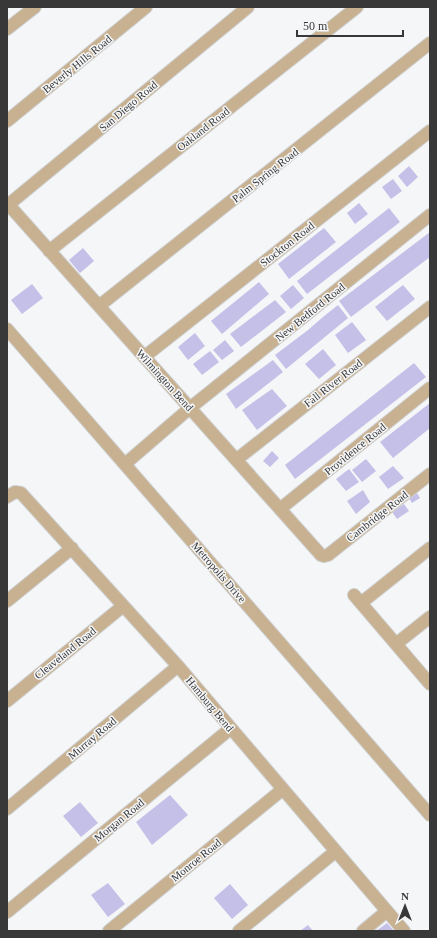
<svg xmlns="http://www.w3.org/2000/svg" width="437" height="938" viewBox="0 0 437 938" font-family="Georgia,serif">
<style>
.building{fill:#c4c0e8}
.lines{fill:none;stroke-linecap:round;stroke-linejoin:round}
.minor-casing{stroke:#cfd0d2;stroke-width:14}
.minor{stroke:#c7b190;stroke-width:12}
.labels{text-anchor:middle;stroke-width:3;stroke-linejoin:round;paint-order:stroke}
.street-label{font-size:11px;fill:#383839;stroke:#f5f6f8}
</style>
<rect width="100%" height="100%" fill="#f5f6f8"/>
<path class="building" d="M 409,166 L 418,177 L 407,187 L 398,176 Z
M 393,179 L 402,191 L 391,199 L 382,187 Z
M 359,203 L 368,214 L 355,224 L 347,213 Z
M 389,208 L 400,222 L 307,294 L 297,281 Z
M 324,228 L 336,242 L 289,279 L 278,264 Z
M 430,232 L 430,257 L 351,317 L 339,301 Z
M 83,248 L 94,261 L 80,273 L 69,260 Z
M 259,282 L 269,294 L 222,334 L 211,321 Z
M 32,284 L 43,298 L 22,314 L 11,300 Z
M 293,285 L 304,298 L 291,309 L 280,296 Z
M 403,285 L 415,299 L 387,321 L 375,307 Z
M 275,300 L 286,312 L 241,347 L 230,334 Z
M 338,305 L 348,318 L 286,369 L 275,355 L 308,330 L 323,317 Z
M 352,322 L 366,340 L 348,353 L 335,335 Z
M 195,333 L 205,346 L 188,360 L 178,347 Z
M 225,340 L 234,351 L 222,360 L 213,350 Z
M 323,349 L 336,365 L 319,379 L 305,364 Z
M 210,351 L 219,362 L 202,375 L 193,364 Z
M 273,360 L 283,372 L 236,409 L 226,394 Z
M 414,363 L 426,377 L 295,479 L 285,465 Z
M 272,389 L 287,406 L 257,430 L 242,410 Z
M 430,403 L 430,428 L 393,458 L 380,442 Z
M 272,451 L 279,458 L 270,467 L 263,461 Z
M 366,459 L 376,471 L 362,482 L 352,470 Z
M 393,466 L 404,478 L 388,489 L 379,477 Z
M 349,469 L 359,482 L 346,491 L 336,479 Z
M 363,490 L 370,502 L 356,514 L 347,501 Z
M 417,493 L 420,498 L 412,503 L 409,498 Z
M 404,504 L 409,511 L 397,519 L 392,512 Z
M 170,795 L 188,815 L 152,845 L 136,822 Z
M 80,802 L 98,823 L 81,837 L 63,816 Z
M 108,883 L 125,904 L 108,917 L 91,895 Z
M 230,884 L 248,905 L 232,919 L 214,898 Z
M 387,923 L 394,931 L 376,931 Z
M 308,925 L 313,931 L 300,931 Z"/>
<g class="lines">
<g class="minor-casing">
<path id="minor" d="M 7,29 L 35,7
M 7,121 L 146,7
M 7,203 L 321,555 L 324,556 L 328,555 L 430,474
M 8,205 L 248,7
M 49,251 L 357,7
M 99,306 L 430,43
M 7,329 L 430,815
M 144,357 L 430,131
M 236,460 L 430,307
M 125,464 L 190,408 L 430,215
M 7,497 L 15,492 L 21,493 L 178,666 L 404,931
M 280,509 L 430,388
M 354,595 L 430,684
M 7,601 L 72,548
M 361,603 L 430,548
M 396,644 L 430,617
M 7,701 L 123,606
M 7,809 L 178,666
M 7,912 L 230,729
M 109,931 L 283,789
M 239,931 L 336,851
M 363,931 L 387,911"/>
</g>
<use href="#minor" class="minor"/>
</g>
<g class="labels">
<g class="street-label">
<text transform="translate(77 64) rotate(-39)" y="4">Beverly Hills Road</text>
<text transform="translate(128 106) rotate(-40)" y="4">San Diego Road</text>
<text transform="translate(203 129) rotate(-38)" y="4">Oakland Road</text>
<text transform="translate(265 175) rotate(-38)" y="4">Palm Spring Road</text>
<text transform="translate(287 244) rotate(-38)" y="4">Stockton Road</text>
<text transform="translate(310 312) rotate(-39)" y="4">New Bedford Road</text>
<text transform="translate(165 380) rotate(48)" y="4">Wilmington Bend</text>
<text transform="translate(333 383) rotate(-38)" y="4">Fall River Road</text>
<text transform="translate(355 449) rotate(-39)" y="4">Providence Road</text>
<text transform="translate(377 516) rotate(-38)" y="4">Cambridge Road</text>
<text transform="translate(219 572) rotate(49)" y="4">Metropolis Drive</text>
<text transform="translate(65 653) rotate(-39)" y="4">Cleaveland Road</text>
<text transform="translate(210 704) rotate(50)" y="4">Hamburg Bend</text>
<text transform="translate(92 738) rotate(-40)" y="4">Murray Road</text>
<text transform="translate(119 820) rotate(-39)" y="4">Morgan Road</text>
<text transform="translate(196 860) rotate(-39)" y="4">Monroe Road</text>
</g>
</g>
<rect width="437" height="938" fill="none" stroke="#383839" stroke-width="16"/>
<g transform="translate(405 906)" stroke="#f5f6f8" stroke-width="3" paint-order="stroke">
<path d="M0-3L7 15L0 10L-7 15Z" fill="#383839"/>
<text y="-6" font-size="11" font-weight="bold" text-anchor="middle" fill="#383839">N</text>
</g>
<path d="M297 30v6h106v-6" fill="none" stroke="#383839" stroke-width="2"/>
<text x="303" y="30" font-size="12" fill="#383839" stroke="#f5f6f8" stroke-width="3" paint-order="stroke">50 m</text>
</svg>
